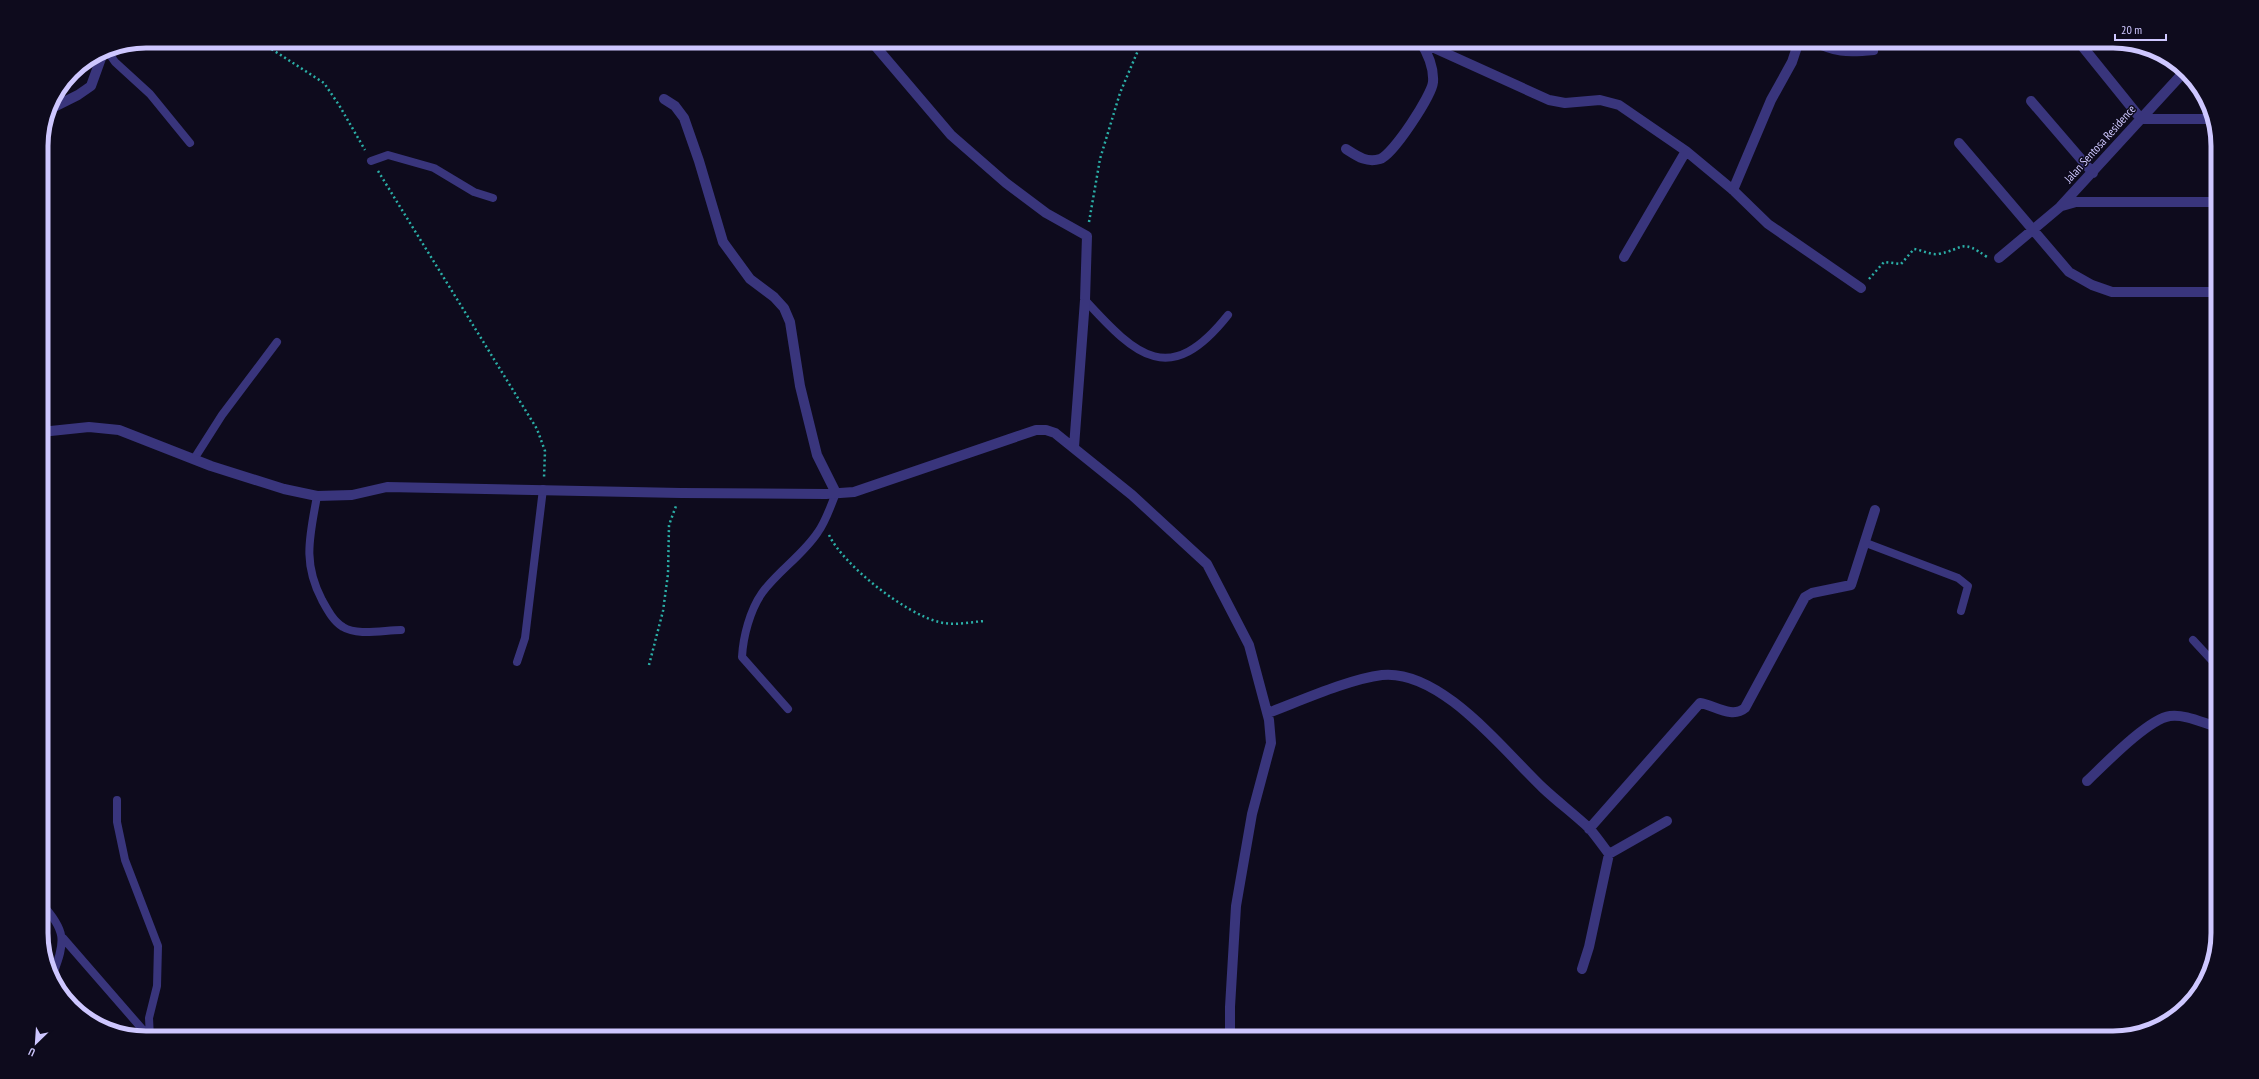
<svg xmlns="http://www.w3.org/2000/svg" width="2259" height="1079" viewBox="0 0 2259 1079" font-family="'PT Sans Narrow',sans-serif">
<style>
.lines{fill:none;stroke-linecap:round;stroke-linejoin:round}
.path{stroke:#2bafa7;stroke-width:2.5;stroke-dasharray:2 3;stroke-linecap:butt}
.lane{stroke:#39357c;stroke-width:8}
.street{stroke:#39357c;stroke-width:10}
.labels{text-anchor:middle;stroke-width:3;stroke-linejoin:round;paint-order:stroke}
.street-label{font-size:12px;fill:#cec7ff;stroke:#0e0b1d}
.rim{fill:none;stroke:#cec7ff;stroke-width:5}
</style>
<rect width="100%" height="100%" fill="#0e0b1d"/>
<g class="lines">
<path class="path" d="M 259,41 L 324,83 L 339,105 L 365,150
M 378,171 L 537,429 L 545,451 L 544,478
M 1089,222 L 1100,159 L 1120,93 L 1142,41
M 1869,279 L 1884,262 L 1901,264 L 1914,249 C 1922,250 1930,255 1938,254 C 1965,249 1960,238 1987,257
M 829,535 C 844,566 906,614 939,622 C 954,626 970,622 985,621
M 649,665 L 663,611 L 668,574 L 669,525 L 676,506"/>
<path class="lane" d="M 1810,41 C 1836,53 1845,54 1874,51
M 106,49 L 115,62 L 150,94 L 190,143
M 371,161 L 388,155 L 434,168 L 474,192 L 493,198
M 1085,300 C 1137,357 1170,388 1228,315
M 194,459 L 222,415 L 277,342
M 317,496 C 310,536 302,562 322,600 C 327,609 333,621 343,627 C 357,636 384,630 401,630
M 1866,543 L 1958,578 L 1968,586 L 1961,611
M 2193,640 L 2218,667
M 517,662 L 525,638 L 543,489
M 788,709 L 742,657 C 743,637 750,610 762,593 C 778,571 803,555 818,532 C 826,521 831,505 836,493
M 117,800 L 117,822 L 125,860 L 158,946 L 157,986 L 149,1018 L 150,1038
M 41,903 C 66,930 66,941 53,974
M 63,938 L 150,1038"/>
<path class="street" d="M 871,41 L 951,135 L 1006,183 L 1046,213 L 1087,236 L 1085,300 L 1074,447
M 2078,41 L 2141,119 L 2211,119
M 1421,42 L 1549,100 L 1565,103 L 1600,100 L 1619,105 L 1686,151 L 1733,190 L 1768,224 L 1861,288
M 664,99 L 675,106 L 684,118 L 699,161 L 723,242 L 750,279 L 774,297 L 784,308 L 790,322 L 800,386 L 817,455 L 836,493
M 2031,101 L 2093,173
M 48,110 L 78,95 L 91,86 L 104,50
M 1959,143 L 2069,272 L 2092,285 L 2112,292 L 2218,292
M 1346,149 C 1357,156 1366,163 1380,159 C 1393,155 1432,95 1433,82 C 1434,68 1427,52 1420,41
M 1733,190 L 1771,100 L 1792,62 L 1799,41
M 2062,206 L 2076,202 L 2218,202
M 1624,257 L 1686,151
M 1999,258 L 2060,207 L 2183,73
M 41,432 L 89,427 L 119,430 L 211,466 L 284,489 L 317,496 L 352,495 L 387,487 L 681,493 L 826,494 L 854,492 L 1036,430 L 1046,430 L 1055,433 L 1132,495 L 1207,564 L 1249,645 L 1269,720 L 1271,743 L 1252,814 L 1236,906 L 1230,1007 L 1230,1038
M 1268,713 C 1300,701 1349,679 1382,675 C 1441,669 1504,751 1543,788 C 1558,802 1574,814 1589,828 C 1596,836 1603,846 1609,854
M 2087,781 C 2104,765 2148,719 2170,716 C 2185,714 2203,723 2218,727
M 1589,829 L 1700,703 C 1714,705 1732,719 1745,708 L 1805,597 L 1812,593 L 1851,585 L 1875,510
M 1582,969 L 1589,947 L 1609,854 L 1667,821"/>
</g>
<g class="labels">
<g class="street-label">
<text transform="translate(2100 144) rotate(-48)" y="4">Jalan Sentosa Residence</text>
</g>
</g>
<path d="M0 0H2259V1079H0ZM146 48H2113A98 98 0 0 1 2211 146V933A98 98 0 0 1 2113 1031H146A98 98 0 0 1 48 933V146A98 98 0 0 1 146 48Z" fill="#0e0b1d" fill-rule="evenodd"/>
<path class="rim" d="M146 48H2113A98 98 0 0 1 2211 146V933A98 98 0 0 1 2113 1031H146A98 98 0 0 1 48 933V146A98 98 0 0 1 146 48Z"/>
<g transform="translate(36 1043) rotate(205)" stroke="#0e0b1d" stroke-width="3" paint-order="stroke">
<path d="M0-3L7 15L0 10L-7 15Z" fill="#cec7ff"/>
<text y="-6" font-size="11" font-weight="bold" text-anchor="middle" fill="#cec7ff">U</text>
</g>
<path d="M2115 34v6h51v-6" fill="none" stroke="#cec7ff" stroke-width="2"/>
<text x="2121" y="34" font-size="12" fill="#cec7ff" stroke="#0e0b1d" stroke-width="3" paint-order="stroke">20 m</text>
</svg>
